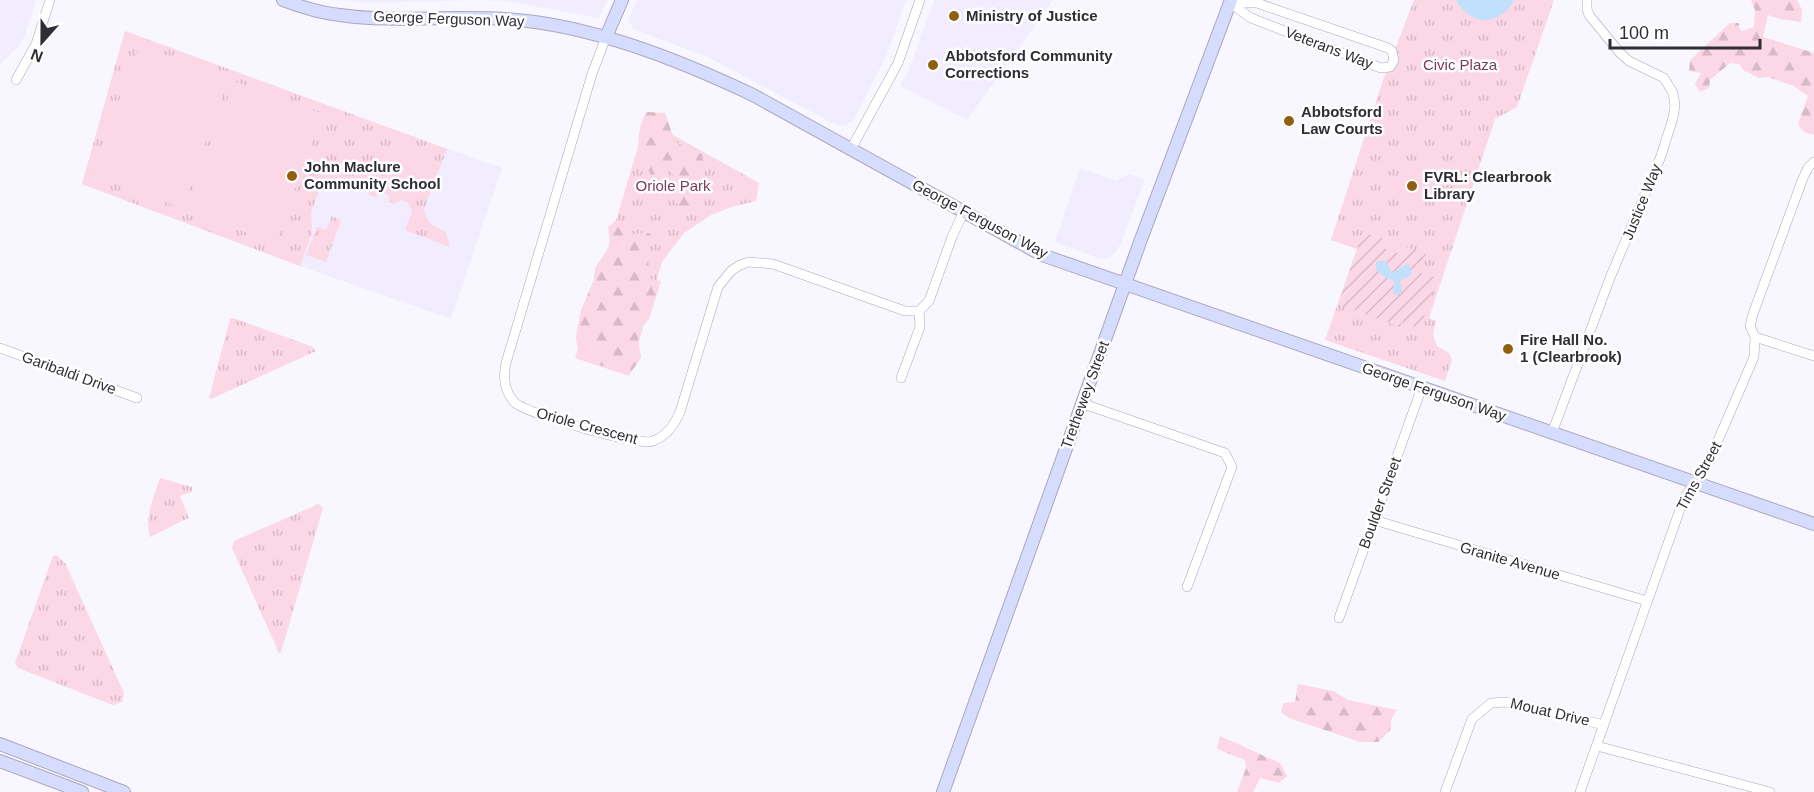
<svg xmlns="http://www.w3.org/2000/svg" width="1814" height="792" viewBox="0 0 1814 792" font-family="Arial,sans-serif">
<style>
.built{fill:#f2edfe}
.grass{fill:url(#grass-tufts)}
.forest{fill:url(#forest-firs)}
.garden{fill:url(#garden-furrows)}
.pitch{fill:#fcd7e6}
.water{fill:#c1e0fb}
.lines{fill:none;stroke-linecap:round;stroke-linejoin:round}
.street-casing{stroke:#aca7ba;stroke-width:10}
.secondary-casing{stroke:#aca7ba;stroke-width:14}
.street{stroke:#fff;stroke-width:9}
.secondary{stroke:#d5dcfe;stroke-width:12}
.poi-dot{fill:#91600f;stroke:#fff;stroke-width:2}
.labels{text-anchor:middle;stroke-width:5;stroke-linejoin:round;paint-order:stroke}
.poi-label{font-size:15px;font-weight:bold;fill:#2f2d35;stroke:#fff;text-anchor:start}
.street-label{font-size:15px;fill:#2f2d35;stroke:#fff}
.park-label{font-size:15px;fill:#7a3d5a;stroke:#fff}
</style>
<defs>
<pattern id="grass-tufts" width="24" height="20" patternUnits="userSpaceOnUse" patternTransform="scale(1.5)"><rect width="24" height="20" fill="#fcd7e6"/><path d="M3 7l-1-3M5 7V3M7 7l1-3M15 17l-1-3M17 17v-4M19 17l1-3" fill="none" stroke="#d8b9c6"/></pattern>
<pattern id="forest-firs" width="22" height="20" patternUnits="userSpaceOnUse" patternTransform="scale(1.5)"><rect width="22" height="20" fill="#fcd7e6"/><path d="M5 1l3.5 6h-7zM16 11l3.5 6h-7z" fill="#d8b9c6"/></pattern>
<pattern id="garden-furrows" width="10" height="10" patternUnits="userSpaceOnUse" patternTransform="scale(1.5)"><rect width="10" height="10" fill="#fcd7e6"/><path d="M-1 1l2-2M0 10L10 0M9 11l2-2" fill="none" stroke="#d8b9c6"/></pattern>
</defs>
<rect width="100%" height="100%" fill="#f8f6ff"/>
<path class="built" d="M 0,0 L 36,0 L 25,35 L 19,46 L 0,65 Z
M 334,0 L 607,0 L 599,18 L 513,2 L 481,0 L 373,3 Z
M 637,0 L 906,0 L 886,57 L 854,119 L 845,125 L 836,125 L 708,57 L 633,29 L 628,19 Z
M 934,0 L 1053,0 L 967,120 L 900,86 L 909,69 Z
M 125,31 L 232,72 L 502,168 L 451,319 L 300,266 L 82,184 Z
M 1080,168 L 1116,181 L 1129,174 L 1145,179 L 1121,243 L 1116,252 L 1109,258 L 1101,259 L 1055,242 Z"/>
<path class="grass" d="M 1414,0 L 1554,0 L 1517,107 L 1495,119 L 1429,318 L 1436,321 L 1433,335 L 1437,346 L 1449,353 L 1452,360 L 1445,381 L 1325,340 L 1357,249 L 1331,240 L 1382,83 Z
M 125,31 L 447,149 L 424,209 C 427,224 433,226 446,232 L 450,247 L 405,230 L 412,211 L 408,203 L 402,200 L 394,204 L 390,203 L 388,195 L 382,193 L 374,197 L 370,196 L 367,188 L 361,186 L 353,190 L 349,188 L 345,181 L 339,179 L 332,182 L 326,180 L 322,182 L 311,212 L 312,233 L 300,266 L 82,184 Z
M 646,120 L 759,183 L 756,201 L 731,207 L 711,215 L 684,233 L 662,262 L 629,376 L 575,358 Z
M 332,216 L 341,220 L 326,262 L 306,255 L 317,227 L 326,230 Z
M 233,318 L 313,347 L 316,351 L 211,399 L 209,398 L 230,319 Z
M 160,478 L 192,487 L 192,492 L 180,496 L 189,518 C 174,524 164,531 150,537 C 144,518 154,497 160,478 Z
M 319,504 L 323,508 L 281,652 L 279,653 L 232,548 L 234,541 Z
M 56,555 L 65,563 L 124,693 L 122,702 L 113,705 L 18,668 L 15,663 L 53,556 Z"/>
<path class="forest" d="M 1751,0 L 1797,0 L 1802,10 L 1801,22 L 1780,19 L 1768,15 L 1763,37 L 1814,53 L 1814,135 L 1804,132 L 1798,124 L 1808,96 L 1794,86 L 1768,77 L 1759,78 L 1743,70 L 1740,64 L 1730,63 L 1710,80 L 1709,88 L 1700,92 L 1695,84 L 1701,73 L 1689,71 L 1690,60 L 1730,23 L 1739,23 L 1739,28 L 1742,31 L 1754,27 L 1755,10 Z
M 646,112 L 665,113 L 675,142 L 702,154 L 705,174 L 711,188 L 684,211 L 669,195 L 680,181 L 667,169 L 651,175 C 637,151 634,139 646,112 Z
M 615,221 L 634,234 L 650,233 L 651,239 L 646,248 L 651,279 L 661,281 L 649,319 L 637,333 L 641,358 L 629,375 L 594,363 L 593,347 L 577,346 L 576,336 L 581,310 L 594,280 L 595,268 L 610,246 L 608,227 Z
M 1298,684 L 1333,691 L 1348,700 L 1397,710 L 1392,718 L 1390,731 L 1378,742 L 1360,742 L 1289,718 L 1281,712 L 1283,703 L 1295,702 Z
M 1220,736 L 1280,763 L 1287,776 L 1279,783 L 1260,778 L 1253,792 L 1237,792 L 1246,768 L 1245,760 L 1217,749 Z"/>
<path class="garden" d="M 1363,232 L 1383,239 L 1386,250 C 1394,255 1401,254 1407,247 L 1426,253 L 1421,273 L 1437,278 L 1420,329 L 1402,322 L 1400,327 L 1338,304 Z"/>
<path class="pitch" d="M 140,45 L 229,79 L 181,208 L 91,174 Z
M 234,81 L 323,114 L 275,243 L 186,210 Z
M 397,145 L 434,158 L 422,191 L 385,178 Z"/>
<path class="water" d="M 1456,0 L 1512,0 L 1514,1 C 1498,26 1471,27 1456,0 Z
M 1385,260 L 1391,271 L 1394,272 L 1408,263 L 1411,270 L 1411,275 L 1399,281 L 1402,287 L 1401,293 L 1398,295 L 1393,294 L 1394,281 L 1385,278 L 1376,269 L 1376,262 Z"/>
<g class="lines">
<g class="street-casing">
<path id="street" d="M 1230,3 L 1257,3 L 1388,48 L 1392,51 L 1394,60 L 1390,67 L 1381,68 L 1251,18 Z
M 606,37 L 592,74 L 506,363 C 503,376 504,390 514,402 C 524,413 641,447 653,441 C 668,435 674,425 680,412 L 718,287 L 731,271 L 740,265 L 749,262 L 773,264 L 905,311 L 919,311
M 16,80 L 36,44 L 50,0
M 851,149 L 898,63 L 920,0
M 1755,337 L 1814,356
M 0,348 L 137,398
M 901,378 L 920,327 L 919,311 L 929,301 L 952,237 L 964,211
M 1081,403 L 1225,453 L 1232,467 L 1187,587
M 1552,433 L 1610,278 L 1661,156 L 1673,118 L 1675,105 L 1673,93 L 1664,78 L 1629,61 L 1620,53 L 1589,15 L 1587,9 L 1587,0
M 1374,520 L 1647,601
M 1339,618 L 1422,387
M 1597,746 L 1770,792
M 1445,792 L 1472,719 L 1491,703 L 1506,702 L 1604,725
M 1580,792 L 1684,498 L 1707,466 L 1754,357 L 1755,337 L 1750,326 L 1753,314 L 1803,178 L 1808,168 L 1814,162"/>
</g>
<g class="secondary-casing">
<path id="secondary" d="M 283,0 C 301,7 320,13 340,15 C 394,23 450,15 505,19 C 589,24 677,59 753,95 L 1042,255 L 1814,524
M 606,37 L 622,0
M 0,744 L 124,792
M 0,761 L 82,792
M 943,792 L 1140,242 L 1231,0"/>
</g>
<use href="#street" class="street"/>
<use href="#secondary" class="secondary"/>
</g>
<g class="poi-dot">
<circle cx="954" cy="16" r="6"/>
<circle cx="933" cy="65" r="6"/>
<circle cx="1289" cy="121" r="6"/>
<circle cx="292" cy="176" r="6"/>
<circle cx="1412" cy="186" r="6"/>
<circle cx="1508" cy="349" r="6"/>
</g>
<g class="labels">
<g class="poi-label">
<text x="966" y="21">Ministry of Justice</text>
<text x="945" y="61">Abbotsford Community<tspan x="945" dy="17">Corrections</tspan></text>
<text x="1301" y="117">Abbotsford<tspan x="1301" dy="17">Law Courts</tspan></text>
<text x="304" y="172">John Maclure<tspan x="304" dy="17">Community School</tspan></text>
<text x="1424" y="182">FVRL: Clearbrook<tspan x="1424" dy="17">Library</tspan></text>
<text x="1520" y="345">Fire Hall No.<tspan x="1520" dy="17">1 (Clearbrook)</tspan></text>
</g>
<g class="street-label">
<text transform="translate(449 19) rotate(2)" y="5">George Ferguson Way</text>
<text transform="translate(1329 48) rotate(21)" y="5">Veterans Way</text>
<text transform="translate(1642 202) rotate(-68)" y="5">Justice Way</text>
<text transform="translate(980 219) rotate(28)" y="5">George Ferguson Way</text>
<text transform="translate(69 373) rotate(20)" y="5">Garibaldi Drive</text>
<text transform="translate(1434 392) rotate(19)" y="5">George Ferguson Way</text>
<text transform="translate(1085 395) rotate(-70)" y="5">Trethewey Street</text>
<text transform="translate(587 426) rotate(15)" y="5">Oriole Crescent</text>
<text transform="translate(1699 476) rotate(-61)" y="5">Tims Street</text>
<text transform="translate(1380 503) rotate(-70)" y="5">Boulder Street</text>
<text transform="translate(1510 561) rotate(16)" y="5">Granite Avenue</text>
<text transform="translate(1550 712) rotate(13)" y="5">Mouat Drive</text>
</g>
<g class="park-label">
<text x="1460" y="70">Civic Plaza</text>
<text x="673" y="191">Oriole Park</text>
</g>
</g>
<g transform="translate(42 42) rotate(201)" stroke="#ffffff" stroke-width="4.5" paint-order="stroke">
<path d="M0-4.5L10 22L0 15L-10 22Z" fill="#2f2d35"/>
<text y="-9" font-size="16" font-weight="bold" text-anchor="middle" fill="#2f2d35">N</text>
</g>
<path d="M1610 39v9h150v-9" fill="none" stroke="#2f2d35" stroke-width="3"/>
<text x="1619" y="39" font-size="18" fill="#2f2d35" stroke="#ffffff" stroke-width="4.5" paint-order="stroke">100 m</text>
</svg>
